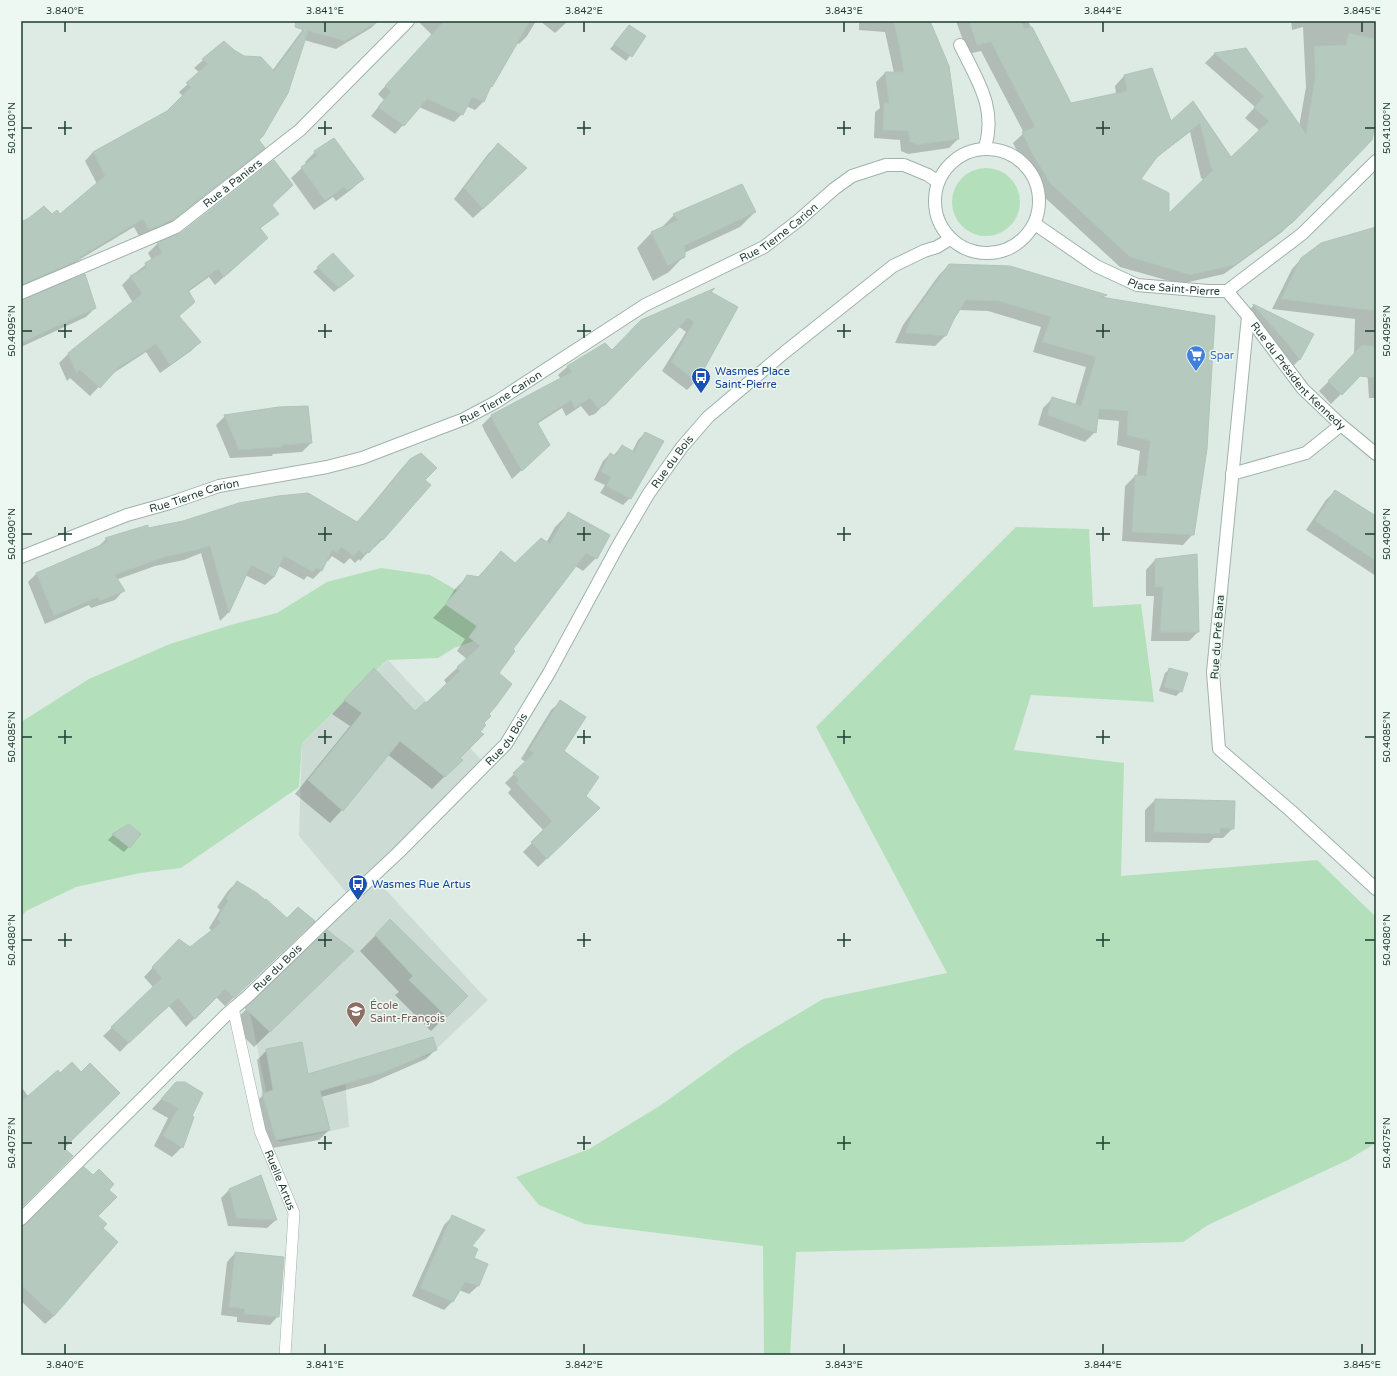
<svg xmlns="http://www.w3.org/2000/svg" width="1397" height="1376" viewBox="0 0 1397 1376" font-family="'Varela Round',sans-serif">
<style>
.built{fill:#ccdbd3}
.green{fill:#b4dfbb}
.shadow{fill:#0003;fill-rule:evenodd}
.building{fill:#b6c9bf;stroke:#afc5ba;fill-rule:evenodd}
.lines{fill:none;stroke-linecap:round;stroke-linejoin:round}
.service-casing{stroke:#a0b3ab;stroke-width:12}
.minor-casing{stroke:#a0b3ab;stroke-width:14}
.tertiary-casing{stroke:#a0b3ab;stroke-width:14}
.service{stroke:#fff;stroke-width:11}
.minor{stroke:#fff;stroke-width:12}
.tertiary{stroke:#fff;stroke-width:12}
.ticks{fill:none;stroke:#1d3c31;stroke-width:1.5}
.labels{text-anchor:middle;stroke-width:3;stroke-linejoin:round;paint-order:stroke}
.street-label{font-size:11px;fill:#1d3c31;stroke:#eef8f2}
.shop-label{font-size:11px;fill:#366cbe;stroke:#eef8f2;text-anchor:start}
.transit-label{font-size:11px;fill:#164399;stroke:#eef8f2;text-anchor:start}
.education-label{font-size:11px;fill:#785e54;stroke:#eef8f2;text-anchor:start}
.neatline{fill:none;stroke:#1d3c31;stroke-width:1.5}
.ticks-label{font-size:10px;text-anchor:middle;fill:#1d3c31}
</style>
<rect width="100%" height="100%" fill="#deebe4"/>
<path class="built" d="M 388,660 L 486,765 L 373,876 L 478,990 L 488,1000 L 430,1055 L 345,1080 L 349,1127 L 281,1142 L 276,1140 L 247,997 L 350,897 L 299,836 L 302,743 Z"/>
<path class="green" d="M952 202a34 34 0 1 1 68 0a34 34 0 1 1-68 0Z
M 1016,527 L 1089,529 L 1093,607 L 1141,604 L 1154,702 L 1031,695 L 1014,750 L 1124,763 L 1121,876 L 1317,860 L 1376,917 L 1376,1143 L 1348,1160 L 1208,1225 L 1183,1242 L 796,1252 L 790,1355 L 764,1355 L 763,1246 L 585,1224 L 539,1205 L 516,1177 L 589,1149 L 661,1105 L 739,1049 L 823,999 L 947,973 L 816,727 Z
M 381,568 L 430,575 L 472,599 L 489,636 L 454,648 L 438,658 L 387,660 L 302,743 L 299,787 L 181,868 L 140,873 L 76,887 L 26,911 L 21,917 L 21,722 L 89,679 L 170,644 L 234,624 L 277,613 L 327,582 Z"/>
<path class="shadow" d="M 309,21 L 378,21 L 371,28 L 336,49 L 304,40 L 258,140 L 263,148 L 255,156 L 162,229 L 140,238 L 134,227 L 77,261 L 71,268 L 21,289 L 21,223 L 52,216 L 60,216 L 97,184 L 85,161 L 93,152 L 167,112 L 183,97 L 179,92 L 200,73 L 194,68 L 212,52 L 234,51 L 272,71 Z
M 418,21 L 536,21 L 527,36 L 519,44 L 516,42 L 488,89 L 483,102 L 475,110 L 466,106 L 462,114 L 454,122 L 419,107 L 395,134 L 371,116 L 384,100 L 378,94 L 432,35 Z
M 540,21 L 568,21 L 555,33 Z
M 859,21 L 929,21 L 958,139 L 949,148 L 908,154 L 901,151 L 900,140 L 874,138 L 875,112 L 880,108 L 876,82 L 885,73 L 894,73 L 885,32 L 859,30 Z
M 956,21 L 1028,21 L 1070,104 L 1116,94 L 1115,86 L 1124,76 L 1170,122 L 1193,102 L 1231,159 L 1260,131 L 1245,118 L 1255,107 L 1205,63 L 1214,54 L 1245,49 L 1299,127 L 1306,87 L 1303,27 L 1292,30 L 1291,21 L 1375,21 L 1376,123 L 1374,122 L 1293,221 L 1282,232 L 1224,274 L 1180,284 L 1120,267 L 1041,194 L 1022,161 L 1013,143 L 1024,133 L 981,51 L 968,54 ZM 1190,132 L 1201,178 L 1204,180 L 1168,215 L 1140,179 L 1152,161 Z
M 629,26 L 644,37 L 626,61 L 610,49 Z
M 498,144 L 516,178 L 473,218 L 454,199 L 488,154 Z
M 315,152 L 362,179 L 352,189 L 336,201 L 333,197 L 314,210 L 291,178 L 306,164 L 305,162 Z
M 271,205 L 277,214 L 259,229 L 267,238 L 215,285 L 209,277 L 188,292 L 179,316 L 200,342 L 191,351 L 160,373 L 146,352 L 109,376 L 90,396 L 70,378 L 67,381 L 59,363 L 68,354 L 133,303 L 122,285 L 131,276 L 152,260 L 148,253 L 157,244 L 181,234 Z
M 755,212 L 740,227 L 684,253 L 684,256 L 669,272 L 653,281 L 637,248 L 652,232 L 660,229 L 674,215 Z
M 1376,228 L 1376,398 L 1369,398 L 1367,368 L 1331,404 L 1319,391 L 1354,356 L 1355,319 L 1272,309 L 1292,269 L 1302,258 Z
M 949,265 L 1009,267 L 1105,296 L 1102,298 L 1193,534 L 1183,545 L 1122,541 L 1125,486 L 1135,476 L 1137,476 L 1140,451 L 1117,445 L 1119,421 L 1097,419 L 1095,432 L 1085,442 L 1038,425 L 1043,408 L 1053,398 L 1075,405 L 1086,367 L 1033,352 L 1041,327 L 988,311 L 958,310 L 946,335 L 935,346 L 895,343 L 903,325 L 939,275 Z
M 318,268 L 348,280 L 334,292 L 313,272 Z
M 710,293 L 736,308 L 696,381 L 687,390 L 662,371 L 686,332 L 678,326 L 595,414 L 589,416 L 581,406 L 566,416 L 562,408 L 537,424 L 539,454 L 512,479 L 485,432 L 482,425 L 491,416 L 561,379 L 558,375 L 567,367 L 605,344 L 612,351 Z
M 21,301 L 95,308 L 86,317 L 21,347 Z
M 1254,305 L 1313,334 L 1299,360 L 1291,368 L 1245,314 Z
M 225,416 L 311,443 L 302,452 L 273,454 L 272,456 L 230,458 L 216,425 Z
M 645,433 L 630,498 L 623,505 L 600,493 L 605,485 L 594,480 L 603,461 L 610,454 L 613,456 L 622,446 L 632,452 L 638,440 Z
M 410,460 L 424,480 L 430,485 L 382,540 L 374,548 L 373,547 L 360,561 L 359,559 L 355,563 L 350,558 L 344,564 L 332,556 L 328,561 L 326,560 L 321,571 L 313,579 L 307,576 L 304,580 L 279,566 L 274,577 L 265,585 L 245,575 L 228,613 L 220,621 L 201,553 L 184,560 L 155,566 L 116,580 L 123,591 L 115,600 L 91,608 L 89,605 L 45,624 L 28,582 L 37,573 L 97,548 L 106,539 L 147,527 L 148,529 L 357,523 L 401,469 Z
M 1335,491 L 1376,518 L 1376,576 L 1306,530 L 1326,500 Z
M 568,514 L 596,558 L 583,571 L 575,566 L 511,650 L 498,673 L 483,723 L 459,758 L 461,760 L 432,789 L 387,754 L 342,810 L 330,823 L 295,794 L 350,726 L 332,714 L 361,683 L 415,712 L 426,704 L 447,684 L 444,680 L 467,659 L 457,651 L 465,639 L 433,618 L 445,605 L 455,589 L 468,576 L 477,578 L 501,552 L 515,564 L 546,543 L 555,527 Z
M 1155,560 L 1198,632 L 1189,641 L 1151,641 L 1154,596 L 1146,596 L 1146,570 Z
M 1170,669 L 1181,691 L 1176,696 L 1159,691 L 1165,673 Z
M 560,702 L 563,751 L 584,796 L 599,808 L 538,867 L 523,852 L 544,831 L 508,793 L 511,789 L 505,783 L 526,762 L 521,759 L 551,710 Z
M 1155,800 L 1233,828 L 1223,838 L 1214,838 L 1209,843 L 1145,842 L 1145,810 Z
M 129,825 L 140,834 L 124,852 L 108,840 L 113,835 Z
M 237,882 L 287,919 L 305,929 L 225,1006 L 216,997 L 186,1027 L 169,1006 L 150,1021 L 120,1052 L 103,1036 L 154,988 L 144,977 L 170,949 L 190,948 L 212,931 L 209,928 L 220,910 L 217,907 L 228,891 Z
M 390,921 L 466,996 L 431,1031 L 395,995 L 399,992 L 360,951 Z
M 327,931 L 337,966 L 254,1047 L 231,1024 Z
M 436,1049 L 426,1059 L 371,1083 L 321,1097 L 329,1130 L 319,1140 L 266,1149 L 253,1105 L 263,1095 L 257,1060 L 267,1050 L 308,1076 Z
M 176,1083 L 182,1147 L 172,1157 L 154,1146 L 168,1118 L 152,1109 Z
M 23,1089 L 63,1148 L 21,1207 L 21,1091 Z
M 261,1176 L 276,1220 L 267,1228 L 228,1226 L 221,1198 L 229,1190 Z
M 107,1190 L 54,1316 L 45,1324 L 21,1301 L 21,1227 Z
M 452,1217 L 471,1247 L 472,1258 L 487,1264 L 478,1286 L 469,1294 L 459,1290 L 452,1302 L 444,1310 L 412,1296 L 444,1225 Z
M 235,1253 L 278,1316 L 270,1325 L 237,1322 L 237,1317 L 221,1315 L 227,1262 Z"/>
<path class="building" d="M 296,21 L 379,21 L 345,41 L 308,31 L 288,93 L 263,136 L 259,140 L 265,148 L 172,220 L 149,230 L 143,219 L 80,257 L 81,259 L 21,285 L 21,222 L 29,218 L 44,206 L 52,214 L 57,210 L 60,214 L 105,176 L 93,152 L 167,111 L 191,87 L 186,83 L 208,64 L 202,59 L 224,41 L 234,50 L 244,56 L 261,57 L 274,71 L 304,30 L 295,27 Z
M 444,21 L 530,21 L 492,87 L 491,86 L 484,102 L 472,97 L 463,115 L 427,99 L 404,126 L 378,107 L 391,92 L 385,86 Z
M 894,21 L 930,21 L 949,66 L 959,139 L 917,145 L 910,142 L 908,131 L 883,130 L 884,102 L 889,103 L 885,72 L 904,72 Z
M 969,21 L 1022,21 L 1024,29 L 1032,27 L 1071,103 L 1127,91 L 1124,75 L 1152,68 L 1171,121 L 1193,101 L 1231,157 L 1269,121 L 1254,108 L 1264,96 L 1214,53 L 1246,48 L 1306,134 L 1315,77 L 1314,46 L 1346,45 L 1349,33 L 1376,39 L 1376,120 L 1372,140 L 1293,222 L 1235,265 L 1190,275 L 1130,257 L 1051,184 L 1031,152 L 1022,132 L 1035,127 L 991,42 L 977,45 ZM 1200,123 L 1211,168 L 1213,170 L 1169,213 L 1169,193 L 1141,179 L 1157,157 Z
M 629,25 L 646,36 L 632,57 L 614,44 Z
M 334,138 L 364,179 L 347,191 L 344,187 L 325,201 L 301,167 L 317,156 L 314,151 Z
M 498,143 L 527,168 L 483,209 L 464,188 Z
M 274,160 L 293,185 L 272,205 L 279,214 L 260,228 L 268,238 L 224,277 L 218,269 L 188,290 L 195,302 L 179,316 L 201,342 L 170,365 L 156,344 L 118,368 L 100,388 L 80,370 L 76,373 L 68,353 L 142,294 L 130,276 L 146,268 L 145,263 L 162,253 L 157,243 L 181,233 Z
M 742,184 L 756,212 L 684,246 L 685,249 L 685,257 L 668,266 L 651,232 L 678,220 L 673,214 Z
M 1376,227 L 1376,311 L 1281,299 L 1301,258 L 1321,243 Z
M 333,253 L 354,276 L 339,288 L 317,267 Z
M 949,264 L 1010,266 L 1107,295 L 1101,297 L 1215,316 L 1207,449 L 1194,535 L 1132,532 L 1135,475 L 1146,476 L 1150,441 L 1127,435 L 1128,411 L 1099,409 L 1096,433 L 1047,415 L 1052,397 L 1081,406 L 1096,357 L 1042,342 L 1051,317 L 999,301 L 966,300 L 954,319 L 946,336 L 905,333 L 913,314 Z
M 85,274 L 96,308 L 21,343 L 21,300 Z
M 715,288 L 711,292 L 738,307 L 697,382 L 671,362 L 694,322 L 688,318 L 605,405 L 598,408 L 590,398 L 575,408 L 571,400 L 537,422 L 550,445 L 522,471 L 494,423 L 491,415 L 572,372 L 567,366 L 605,343 L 612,350 L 641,320 Z
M 1253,304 L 1314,334 L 1300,360 L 1286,342 L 1253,305 Z
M 1362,345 L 1376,346 L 1376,378 L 1360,376 L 1342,395 L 1328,381 Z
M 308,406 L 312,443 L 283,445 L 282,447 L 239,450 L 224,415 L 279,407 Z
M 645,432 L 664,441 L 631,499 L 606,486 L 611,477 L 601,472 L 610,453 L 615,456 L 622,445 L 634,452 Z
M 421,453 L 437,468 L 425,480 L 431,485 L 383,540 L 381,538 L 369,553 L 368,551 L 364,555 L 359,550 L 354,556 L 341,547 L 337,553 L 332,550 L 322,571 L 316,568 L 313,572 L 284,556 L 274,577 L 251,565 L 229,613 L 210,546 L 193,551 L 165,557 L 115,575 L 125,591 L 100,601 L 98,597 L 54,616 L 36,573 L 108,542 L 105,538 L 148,525 L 148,528 L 183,521 L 239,503 L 278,496 L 308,493 L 357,522 L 381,495 L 410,459 Z
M 1335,490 L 1376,516 L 1376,561 L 1315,521 Z
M 568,512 L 610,535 L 597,559 L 586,553 L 513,649 L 515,651 L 499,673 L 512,684 L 496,706 L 489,714 L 491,716 L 484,723 L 486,725 L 480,732 L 484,734 L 460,758 L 463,760 L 445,777 L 400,741 L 343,811 L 308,780 L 362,713 L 344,700 L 374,668 L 415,711 L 425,702 L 426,703 L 460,671 L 457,667 L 480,646 L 469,637 L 477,626 L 445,604 L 458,590 L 467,575 L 479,577 L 501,551 L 515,563 L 541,538 L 550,544 Z
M 1197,554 L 1199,632 L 1160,632 L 1163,587 L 1155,587 L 1155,559 Z
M 1169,668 L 1188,673 L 1182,692 L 1164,687 Z
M 560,700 L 586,717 L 564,751 L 599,777 L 586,796 L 600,808 L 547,859 L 531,842 L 552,821 L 516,783 L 519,780 L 513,773 L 534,753 L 529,750 Z
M 1155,799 L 1235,801 L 1234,829 L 1220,828 L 1220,834 L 1154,832 Z
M 129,824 L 141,834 L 130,848 L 112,834 Z
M 237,881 L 257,893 L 265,900 L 266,899 L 287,918 L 298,907 L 315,921 L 234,998 L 225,989 L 195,1019 L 178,998 L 161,1013 L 129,1043 L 111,1027 L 162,978 L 152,967 L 179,939 L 190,947 L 221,923 L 217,919 L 228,901 L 226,898 Z
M 390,919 L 468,996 L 447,1017 L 409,980 L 413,976 L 375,935 Z
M 327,930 L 354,951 L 270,1032 L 245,1008 Z
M 433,1037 L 437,1050 L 382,1073 L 320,1091 L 330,1130 L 276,1140 L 262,1094 L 273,1090 L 266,1049 L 302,1042 L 308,1074 Z
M 72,1062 L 81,1072 L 90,1063 L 120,1093 L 64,1148 L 73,1156 L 21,1208 L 21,1102 L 58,1070 L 60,1073 Z
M 176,1082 L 185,1082 L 203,1093 L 192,1116 L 191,1115 L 194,1117 L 183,1148 L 163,1136 L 178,1108 L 161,1099 Z
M 84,1167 L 93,1175 L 99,1169 L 114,1184 L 109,1190 L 117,1197 L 98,1216 L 107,1224 L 103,1228 L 118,1242 L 54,1316 L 21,1285 L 21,1226 L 26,1224 Z
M 261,1175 L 277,1220 L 236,1218 L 229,1189 Z
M 452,1215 L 485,1230 L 472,1246 L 478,1249 L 474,1258 L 488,1264 L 479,1286 L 465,1282 L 453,1302 L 420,1288 Z
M 235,1252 L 284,1257 L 279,1317 L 244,1314 L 245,1309 L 229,1307 Z"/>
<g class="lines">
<g class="service-casing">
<g id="service">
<path id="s1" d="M 233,1008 L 260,1131 L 294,1213 L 285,1355"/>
</g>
</g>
<g class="minor-casing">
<g id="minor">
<path d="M 960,45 C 977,80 997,107 985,148"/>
<path id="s2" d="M 21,293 L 176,227 L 300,130 L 408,21"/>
<path d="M 1248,316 L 1213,672 L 1219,749 L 1291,811 L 1376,889"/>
<path d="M 1232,474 L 1306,453 L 1341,425"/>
<path id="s3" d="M 21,1219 L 228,1013 L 247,997 L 332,915 L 399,852 L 506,744 L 549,673 L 619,544 L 649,493 L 682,447 L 708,417 L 785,352 L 893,266 L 924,251 L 937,247 L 950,239"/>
</g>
</g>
<g class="tertiary-casing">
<g id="tertiary">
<circle cx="987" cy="201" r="52"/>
<path id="s4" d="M 1035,224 L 1096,266 L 1137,285 L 1208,291 L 1227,291 L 1302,234 L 1376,161"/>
<path id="s5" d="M 1227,291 L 1248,316 L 1303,389 L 1341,425 L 1376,454"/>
<path id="s6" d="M 21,557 L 127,515 L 170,503 L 219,486 L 327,467 L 362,458 L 464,419 L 496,402 L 645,305 L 764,247 L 799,220 L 834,189 L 852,176 L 886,165 L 904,165 L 928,175 L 938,182"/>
</g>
</g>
<use href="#service" class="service"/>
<use href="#minor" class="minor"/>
<use href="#tertiary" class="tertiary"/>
</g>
<path class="ticks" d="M 65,22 L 65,32M 325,22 L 325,32M 584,22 L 584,32M 844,22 L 844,32M 1103,22 L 1103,32M 1362,22 L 1362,32M 65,121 L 65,135M 325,121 L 325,135M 584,121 L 584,135M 844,121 L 844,135M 1103,121 L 1103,135M 22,128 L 32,128M 58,128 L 72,128M 318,128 L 332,128M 577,128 L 591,128M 837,128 L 851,128M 1096,128 L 1110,128M 1365,128 L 1375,128M 65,324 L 65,338M 325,324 L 325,338M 584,324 L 584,338M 844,324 L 844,338M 1103,324 L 1103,338M 22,331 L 32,331M 58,331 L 72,331M 318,331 L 332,331M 577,331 L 591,331M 837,331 L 851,331M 1096,331 L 1110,331M 1365,331 L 1375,331M 65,527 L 65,541M 325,527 L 325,541M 584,527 L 584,541M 844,527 L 844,541M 1103,527 L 1103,541M 22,534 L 32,534M 58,534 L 72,534M 318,534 L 332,534M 577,534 L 591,534M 837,534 L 851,534M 1096,534 L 1110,534M 1365,534 L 1375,534M 65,730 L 65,744M 325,730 L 325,744M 584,730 L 584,744M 844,730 L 844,744M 1103,730 L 1103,744M 22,737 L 32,737M 58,737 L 72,737M 318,737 L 332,737M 577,737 L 591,737M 837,737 L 851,737M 1096,737 L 1110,737M 1365,737 L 1375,737M 65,933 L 65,947M 325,933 L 325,947M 584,933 L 584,947M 844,933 L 844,947M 1103,933 L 1103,947M 22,940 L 32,940M 58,940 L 72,940M 318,940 L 332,940M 577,940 L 591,940M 837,940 L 851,940M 1096,940 L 1110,940M 1365,940 L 1375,940M 65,1136 L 65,1150M 325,1136 L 325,1150M 584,1136 L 584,1150M 844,1136 L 844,1150M 1103,1136 L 1103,1150M 22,1143 L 32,1143M 58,1143 L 72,1143M 318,1143 L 332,1143M 577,1143 L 591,1143M 837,1143 L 851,1143M 1096,1143 L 1110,1143M 1365,1143 L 1375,1143M 65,1344 L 65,1354M 325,1344 L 325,1354M 584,1344 L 584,1354M 844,1344 L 844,1354M 1103,1344 L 1103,1354M 1362,1344 L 1362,1354"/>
<defs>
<g id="supermarket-pin" transform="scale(1)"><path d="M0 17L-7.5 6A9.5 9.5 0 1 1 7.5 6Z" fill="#3f7fe0" stroke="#eef8f2"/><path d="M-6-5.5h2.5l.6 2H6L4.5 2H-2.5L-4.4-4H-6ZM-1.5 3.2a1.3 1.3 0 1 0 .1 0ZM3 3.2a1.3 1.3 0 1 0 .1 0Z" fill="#fff"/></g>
<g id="bus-pin" transform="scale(1)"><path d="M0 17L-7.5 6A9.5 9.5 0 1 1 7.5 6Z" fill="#1a4fb4" stroke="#eef8f2"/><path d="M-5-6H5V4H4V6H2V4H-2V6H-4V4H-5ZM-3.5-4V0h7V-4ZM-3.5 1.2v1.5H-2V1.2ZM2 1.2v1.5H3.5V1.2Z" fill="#fff"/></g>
<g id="school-pin" transform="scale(1)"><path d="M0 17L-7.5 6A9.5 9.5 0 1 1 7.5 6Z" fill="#8d6e63" stroke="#eef8f2"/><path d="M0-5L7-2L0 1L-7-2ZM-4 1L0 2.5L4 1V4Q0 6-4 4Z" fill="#fff"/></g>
</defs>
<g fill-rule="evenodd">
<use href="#supermarket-pin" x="1196" y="355"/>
<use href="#bus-pin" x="701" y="377"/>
<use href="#bus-pin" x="358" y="884"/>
<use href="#school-pin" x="356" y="1011"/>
</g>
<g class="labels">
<g class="street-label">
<text dy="4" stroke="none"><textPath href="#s2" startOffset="240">Rue à Paniers</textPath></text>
<text dy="4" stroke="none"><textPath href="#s6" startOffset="832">Rue Tierne Carion</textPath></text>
<text dy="4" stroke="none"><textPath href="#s4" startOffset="156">Place Saint-Pierre</textPath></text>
<text dy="4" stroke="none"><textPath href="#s5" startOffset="111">Rue du Président Kennedy</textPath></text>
<text dy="4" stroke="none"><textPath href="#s6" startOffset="508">Rue Tierne Carion</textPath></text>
<text dy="4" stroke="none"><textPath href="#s3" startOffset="1007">Rue du Bois</textPath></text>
<text dy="4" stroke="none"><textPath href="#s6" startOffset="184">Rue Tierne Carion</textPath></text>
<text transform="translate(1217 637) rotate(-86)" y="4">Rue du Pré Bara</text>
<text dy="4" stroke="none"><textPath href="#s3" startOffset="683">Rue du Bois</textPath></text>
<text dy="4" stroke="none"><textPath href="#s3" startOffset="359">Rue du Bois</textPath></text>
<text dy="4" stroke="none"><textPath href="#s1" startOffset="179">Ruelle Artus</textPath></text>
</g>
<g class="shop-label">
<text x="1210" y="359">Spar</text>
</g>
<g class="transit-label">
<text x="715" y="375">Wasmes Place<tspan x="715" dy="13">Saint-Pierre</tspan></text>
<text x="372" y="888">Wasmes Rue Artus</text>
</g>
<g class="education-label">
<text x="370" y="1009">École<tspan x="370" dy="13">Saint-François</tspan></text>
</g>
</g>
<rect width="1397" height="1376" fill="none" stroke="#eef8f2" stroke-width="44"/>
<rect x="22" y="22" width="1353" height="1332" class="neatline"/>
<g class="ticks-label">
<text x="65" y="14">3.840°E</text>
<text x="325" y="14">3.841°E</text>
<text x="584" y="14">3.842°E</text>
<text x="844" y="14">3.843°E</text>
<text x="1103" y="14">3.844°E</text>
<text x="1362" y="14">3.845°E</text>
<text transform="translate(11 128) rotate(-90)" y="4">50.4100°N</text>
<text transform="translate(1386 128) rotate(-90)" y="4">50.4100°N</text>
<text transform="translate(11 331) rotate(-90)" y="4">50.4095°N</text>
<text transform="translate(1386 331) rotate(-90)" y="4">50.4095°N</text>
<text transform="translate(11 534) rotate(-90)" y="4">50.4090°N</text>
<text transform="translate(1386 534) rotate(-90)" y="4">50.4090°N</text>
<text transform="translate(11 737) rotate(-90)" y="4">50.4085°N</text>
<text transform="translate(1386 737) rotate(-90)" y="4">50.4085°N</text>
<text transform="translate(11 940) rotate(-90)" y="4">50.4080°N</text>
<text transform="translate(1386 940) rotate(-90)" y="4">50.4080°N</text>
<text transform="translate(11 1143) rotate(-90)" y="4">50.4075°N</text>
<text transform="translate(1386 1143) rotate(-90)" y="4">50.4075°N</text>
<text x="65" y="1368">3.840°E</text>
<text x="325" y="1368">3.841°E</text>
<text x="584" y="1368">3.842°E</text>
<text x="844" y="1368">3.843°E</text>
<text x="1103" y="1368">3.844°E</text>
<text x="1362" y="1368">3.845°E</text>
</g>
</svg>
